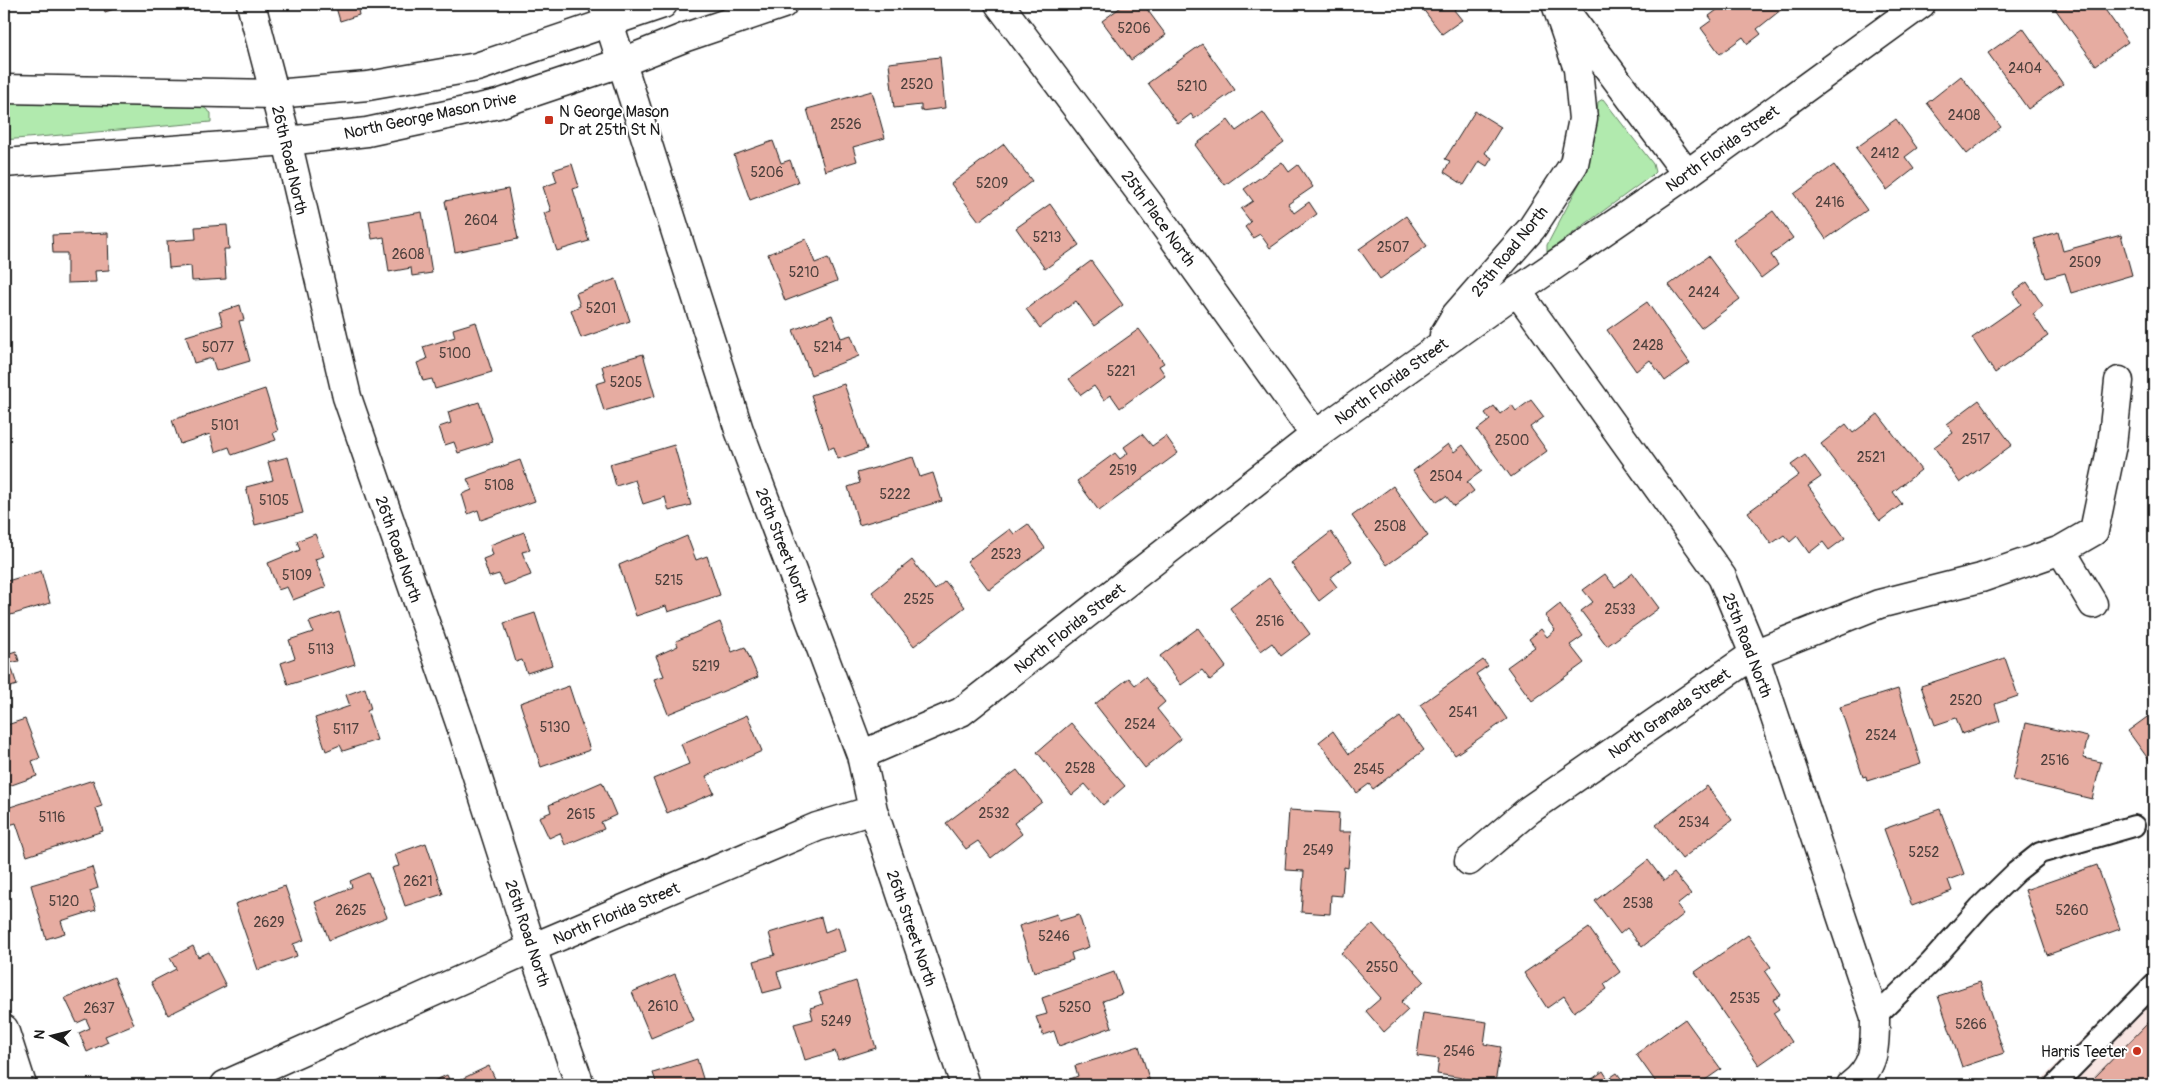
<svg xmlns="http://www.w3.org/2000/svg" width="2158" height="1089" viewBox="0 0 2158 1089" font-family="Pangolin,sans-serif">
<style>
.built{fill:#f8e6e3}
.green{fill:#b1eaae;stroke:#668365}
.building{fill:#e6aca1;stroke:#1c1c1c}
.lines{fill:none;stroke-linecap:round;stroke-linejoin:round}
.lane-casing{stroke:#1c1c1c;stroke-width:24}
.street-casing{stroke:#1c1c1c;stroke-width:31}
.secondary-casing{stroke:#1c1c1c;stroke-width:31}
.lane{stroke:#fff;stroke-width:20}
.street{stroke:#fff;stroke-width:28}
.secondary{stroke:#fff;stroke-width:28}
.poi-dot{fill:#c8321e;stroke:#fff;stroke-width:2}
.labels{text-anchor:middle;stroke-width:4;stroke-linejoin:round;paint-order:stroke}
.number-label{font-size:14px;fill:#4e403d}
.poi-label{font-size:16px;fill:#1c1c1c;stroke:#fff;text-anchor:start}
.street-label{font-size:16px;fill:#1c1c1c;stroke:#fff}
</style>
<rect width="100%" height="100%" fill="#fff"/>
<filter id="ink" filterUnits="userSpaceOnUse"><feTurbulence type="fractalNoise" baseFrequency=".02" numOctaves="2"/><feDisplacementMap in="SourceGraphic" scale="10" xChannelSelector="R" yChannelSelector="G"/><feConvolveMatrix kernelMatrix="1 2 1 2 8 2 1 2 1" color-interpolation-filters="sRGB"/></filter>
<g filter="url(#ink)">
<path class="built" d="M 2154,970 L 2154,1085 L 2036,1085 L 2068,1053 Z"/>
<path class="green" d="M 1603,99 L 1653,164 L 1655,172 L 1651,176 L 1547,252 L 1547,245 L 1587,169 L 1593,147 L 1598,102 Z
M 4,102 L 202,106 L 211,113 L 211,122 L 4,140 Z"/>
<path class="building" d="M 103,4 L 129,4 L 105,12 Z
M 335,4 L 357,4 L 359,15 L 340,21 Z
M 1125,4 L 1143,4 L 1166,35 L 1131,60 L 1102,21 Z
M 1419,4 L 1462,4 L 1454,10 L 1462,20 L 1442,34 Z
M 1725,4 L 1778,4 L 1782,9 L 1757,29 L 1761,34 L 1748,44 L 1743,37 L 1720,54 L 1701,28 L 1712,20 L 1709,16 Z
M 2057,4 L 2101,4 L 2128,42 L 2096,65 L 2053,6 Z
M 2023,28 L 2063,84 L 2028,109 L 1988,53 Z
M 1202,44 L 1235,90 L 1194,119 L 1191,114 L 1178,124 L 1148,83 Z
M 940,57 L 945,108 L 921,111 L 921,105 L 894,108 L 889,63 Z
M 1961,76 L 2001,127 L 1967,154 L 1927,103 Z
M 872,91 L 885,138 L 853,147 L 857,161 L 825,171 L 807,109 Z
M 1475,111 L 1501,127 L 1485,153 L 1492,158 L 1487,166 L 1479,161 L 1464,185 L 1444,172 L 1450,161 L 1445,159 Z
M 1263,112 L 1284,142 L 1225,185 L 1195,145 L 1228,120 L 1236,131 Z
M 1896,119 L 1917,148 L 1905,157 L 1914,169 L 1887,190 L 1856,148 Z
M 773,141 L 781,163 L 790,160 L 798,182 L 750,200 L 734,155 Z
M 1004,144 L 1032,181 L 979,221 L 951,184 Z
M 1282,162 L 1289,172 L 1298,165 L 1313,187 L 1288,204 L 1294,213 L 1309,202 L 1317,214 L 1270,248 L 1260,234 L 1253,238 L 1245,227 L 1251,222 L 1241,209 L 1253,201 L 1244,189 Z
M 572,164 L 579,187 L 573,189 L 589,241 L 557,251 L 544,213 L 551,211 L 543,187 L 557,182 L 553,170 Z
M 1834,165 L 1867,210 L 1826,239 L 1794,194 Z
M 508,189 L 518,239 L 455,252 L 445,201 Z
M 1050,204 L 1079,245 L 1045,269 L 1016,228 Z
M 1773,211 L 1793,238 L 1771,255 L 1778,265 L 1761,278 L 1733,240 Z
M 422,212 L 432,273 L 412,276 L 411,268 L 389,272 L 384,237 L 372,239 L 369,221 Z
M 1406,216 L 1427,246 L 1380,279 L 1359,249 Z
M 227,225 L 229,249 L 224,249 L 226,279 L 192,281 L 191,266 L 169,268 L 167,241 L 196,239 L 195,227 Z
M 2058,232 L 2063,251 L 2121,235 L 2132,275 L 2071,293 L 2065,273 L 2046,278 L 2034,239 Z
M 108,233 L 109,270 L 95,271 L 96,282 L 67,283 L 67,253 L 53,253 L 52,235 Z
M 806,239 L 815,263 L 828,258 L 837,281 L 785,301 L 768,254 Z
M 1708,256 L 1740,299 L 1701,328 L 1669,285 Z
M 1091,261 L 1123,305 L 1094,326 L 1076,301 L 1040,328 L 1026,309 Z
M 616,279 L 630,321 L 581,338 L 571,310 L 580,306 L 576,293 Z
M 2027,282 L 2043,306 L 2033,314 L 2048,336 L 1995,373 L 1972,338 L 2021,304 L 2013,292 Z
M 1647,302 L 1690,363 L 1665,381 L 1650,360 L 1636,371 L 1607,330 Z
M 240,305 L 244,320 L 239,321 L 250,361 L 216,371 L 212,358 L 194,363 L 186,336 L 223,325 L 219,312 Z
M 832,315 L 841,338 L 851,335 L 859,356 L 811,375 L 793,330 Z
M 476,322 L 492,372 L 435,389 L 432,379 L 423,381 L 417,363 L 427,359 L 423,347 L 455,337 L 453,329 Z
M 1139,329 L 1164,363 L 1159,366 L 1165,375 L 1120,408 L 1111,395 L 1104,400 L 1094,386 L 1081,395 L 1069,379 Z
M 643,354 L 655,396 L 604,411 L 596,384 L 606,381 L 602,366 Z
M 844,384 L 867,449 L 838,459 L 834,447 L 829,449 L 811,395 Z
M 265,389 L 278,431 L 273,433 L 276,440 L 232,455 L 229,447 L 215,452 L 210,434 L 180,444 L 172,420 Z
M 1531,400 L 1544,417 L 1530,427 L 1547,451 L 1511,477 L 1477,430 L 1490,420 L 1485,413 L 1494,406 L 1500,414 L 1512,405 L 1516,411 Z
M 1979,400 L 2012,445 L 1960,483 L 1934,447 L 1953,433 L 1947,424 Z
M 479,402 L 493,442 L 458,453 L 454,442 L 445,445 L 439,427 L 451,423 L 448,412 Z
M 1878,414 L 1921,470 L 1893,492 L 1902,504 L 1880,521 L 1821,444 L 1846,424 L 1853,433 Z
M 1142,434 L 1152,446 L 1166,436 L 1178,453 L 1099,511 L 1077,481 L 1115,453 L 1120,459 L 1128,453 L 1124,447 Z
M 1448,444 L 1454,452 L 1463,445 L 1482,471 L 1467,482 L 1474,491 L 1454,506 L 1446,496 L 1437,502 L 1413,471 Z
M 674,445 L 691,505 L 669,511 L 665,497 L 643,504 L 635,480 L 616,486 L 610,464 Z
M 1805,455 L 1821,477 L 1808,486 L 1845,538 L 1829,550 L 1823,542 L 1809,553 L 1797,536 L 1790,542 L 1784,535 L 1771,544 L 1748,512 L 1799,475 L 1791,465 Z
M 288,457 L 303,513 L 255,525 L 246,487 L 273,480 L 268,462 Z
M 913,457 L 920,477 L 933,473 L 942,501 L 859,525 L 848,487 L 860,483 L 857,473 Z
M 520,460 L 535,501 L 481,520 L 478,510 L 468,514 L 462,494 L 472,490 L 467,479 Z
M 1393,486 L 1428,536 L 1387,565 L 1352,516 Z
M 1028,524 L 1045,548 L 989,590 L 967,561 L 1010,529 L 1014,534 Z
M 524,532 L 530,550 L 522,552 L 531,575 L 504,585 L 499,574 L 489,577 L 483,559 L 493,555 L 490,545 Z
M 1331,532 L 1352,561 L 1330,578 L 1337,587 L 1319,601 L 1291,563 Z
M 315,534 L 324,556 L 315,559 L 326,587 L 293,600 L 287,587 L 278,590 L 268,563 L 300,550 L 297,541 Z
M 687,536 L 696,560 L 707,556 L 720,595 L 668,612 L 666,606 L 636,616 L 619,565 Z
M 912,560 L 935,590 L 945,581 L 965,607 L 914,646 L 872,592 Z
M 41,571 L 50,603 L 4,617 L 4,582 Z
M 1633,573 L 1659,608 L 1607,646 L 1581,611 L 1593,602 L 1583,590 L 1605,574 L 1615,587 Z
M 1269,578 L 1310,634 L 1281,656 L 1272,643 L 1261,651 L 1230,608 Z
M 1560,604 L 1583,636 L 1570,645 L 1584,663 L 1532,701 L 1507,667 L 1535,647 L 1529,639 L 1541,629 L 1547,637 L 1555,630 L 1545,616 Z
M 339,612 L 355,664 L 288,685 L 281,663 L 295,658 L 289,640 L 313,632 L 309,622 Z
M 535,613 L 552,665 L 527,673 L 522,660 L 516,662 L 504,623 Z
M 720,622 L 732,652 L 745,647 L 758,677 L 668,714 L 654,679 L 664,676 L 656,656 L 678,646 L 676,641 Z
M 1198,628 L 1226,667 L 1210,680 L 1202,670 L 1181,685 L 1160,656 Z
M 16,651 L 19,661 L 10,663 L 17,685 L 4,689 L 4,655 Z
M 2005,658 L 2018,696 L 1995,704 L 2000,721 L 1962,734 L 1956,718 L 1935,725 L 1921,686 Z
M 1483,660 L 1488,666 L 1476,674 L 1507,719 L 1455,755 L 1420,705 Z
M 1145,677 L 1165,702 L 1157,709 L 1181,739 L 1145,768 L 1095,704 L 1129,678 L 1135,685 Z
M 569,686 L 590,750 L 541,767 L 520,703 Z
M 365,688 L 371,709 L 367,711 L 377,740 L 343,751 L 340,745 L 326,751 L 315,718 L 350,706 L 346,695 Z
M 1898,689 L 1921,764 L 1867,781 L 1866,776 L 1863,777 L 1840,707 Z
M 2154,712 L 2154,767 L 2128,731 Z
M 747,715 L 762,751 L 706,776 L 714,793 L 667,813 L 653,779 L 689,764 L 681,744 Z
M 1400,717 L 1424,750 L 1373,789 L 1369,784 L 1357,793 L 1319,742 L 1333,731 L 1349,754 Z
M 25,719 L 40,758 L 32,761 L 37,776 L 6,787 L 4,782 L 4,726 Z
M 1071,723 L 1125,786 L 1103,805 L 1085,784 L 1072,795 L 1037,752 Z
M 2026,723 L 2088,737 L 2083,758 L 2101,762 L 2092,799 L 2013,780 Z
M 1017,770 L 1042,802 L 1014,823 L 1022,834 L 991,858 L 978,841 L 966,849 L 946,823 Z
M 93,780 L 102,806 L 96,808 L 103,831 L 27,856 L 16,823 L 9,825 L 4,809 Z
M 602,782 L 616,815 L 601,822 L 604,829 L 565,845 L 560,833 L 549,838 L 539,817 L 551,812 L 549,805 Z
M 1707,786 L 1732,820 L 1682,859 L 1656,825 Z
M 1940,809 L 1964,874 L 1948,880 L 1952,891 L 1912,906 L 1884,829 Z
M 1289,810 L 1339,813 L 1338,832 L 1351,832 L 1348,868 L 1344,867 L 1342,896 L 1331,895 L 1330,914 L 1301,912 L 1304,871 L 1285,870 Z
M 426,843 L 443,894 L 405,906 L 392,868 L 399,866 L 395,854 Z
M 1648,860 L 1664,881 L 1674,873 L 1691,894 L 1677,905 L 1684,914 L 1642,947 L 1627,928 L 1620,934 L 1595,901 Z
M 2097,865 L 2120,929 L 2047,955 L 2025,890 Z
M 92,867 L 98,888 L 90,891 L 96,910 L 61,921 L 65,933 L 46,939 L 31,885 Z
M 369,873 L 387,917 L 329,940 L 315,902 L 352,887 L 350,881 Z
M 285,886 L 304,940 L 293,944 L 297,956 L 258,970 L 235,904 Z
M 1057,914 L 1059,921 L 1079,915 L 1089,947 L 1071,953 L 1073,960 L 1034,972 L 1019,926 Z
M 821,917 L 825,932 L 838,927 L 845,951 L 777,972 L 782,988 L 763,993 L 754,961 L 775,955 L 769,933 Z
M 1373,924 L 1424,981 L 1401,1002 L 1408,1010 L 1384,1032 L 1366,1011 L 1381,998 L 1341,953 Z
M 1589,928 L 1620,972 L 1604,984 L 1607,989 L 1574,1012 L 1564,996 L 1547,1008 L 1524,973 Z
M 1748,935 L 1771,967 L 1765,972 L 1781,995 L 1773,1000 L 1779,1009 L 1773,1013 L 1792,1042 L 1759,1065 L 1695,972 Z
M 193,946 L 198,957 L 209,952 L 226,986 L 168,1015 L 151,982 L 176,969 L 170,958 Z
M 1114,972 L 1122,994 L 1103,1001 L 1112,1027 L 1059,1046 L 1054,1031 L 1043,1035 L 1036,1017 L 1047,1014 L 1042,998 Z
M 675,974 L 694,1020 L 651,1038 L 632,992 Z
M 114,977 L 134,1024 L 105,1036 L 108,1042 L 87,1052 L 79,1033 L 90,1028 L 86,1019 L 77,1023 L 65,998 Z
M 856,981 L 876,1048 L 838,1060 L 835,1051 L 805,1060 L 794,1024 L 813,1019 L 810,1008 L 823,1004 L 819,993 Z
M 1980,982 L 2004,1053 L 1962,1067 L 1938,996 Z
M 1423,1013 L 1487,1022 L 1484,1044 L 1501,1047 L 1495,1083 L 1437,1074 L 1439,1059 L 1417,1056 Z
M 2154,1017 L 2154,1085 L 2087,1085 Z
M 1685,1019 L 1721,1069 L 1698,1085 L 1658,1085 L 1636,1054 Z
M 1139,1046 L 1151,1085 L 1072,1085 L 1070,1079 L 1078,1076 L 1075,1066 Z
M 697,1059 L 705,1085 L 657,1085 L 653,1073 Z
M 489,1066 L 498,1085 L 425,1085 L 447,1075 L 451,1084 Z
M 1603,1071 L 1608,1079 L 1617,1073 L 1626,1085 L 1584,1085 Z"/>
<g class="lines">
<g class="lane-casing">
<path id="lane" d="M 1875,1017 L 1931,962 L 1980,907 L 2016,872 L 2040,853 L 2134,826
M 2055,1085 L 2154,984"/>
</g>
<g class="street-casing">
<path id="street" d="M 251,4 L 287,141 L 347,397 L 462,729 L 532,948 L 580,1085
M 603,4 L 739,430 L 861,755 L 873,810 L 965,1085
M 999,4 L 1149,204 L 1315,435
M 1567,13 L 1687,174
M 1517,291 L 1722,577 L 1754,654 L 1875,1017 C 1875,1045 1876,1067 1851,1085
M 1444,335 L 1456,315 L 1532,228 L 1574,164 L 1583,119 L 1578,69 L 1556,4
M 2061,550 L 2093,604
M 861,755 L 961,712 L 1315,435 L 1517,291 L 1687,174 L 1921,4
M 1469,861 L 1529,810 L 1754,654 L 1879,604 L 1981,578 L 2061,550 L 2094,531 L 2112,445 L 2119,381
M 4,1029 L 22,1085
M 225,1085 L 532,948 L 817,827 L 873,810"/>
</g>
<g class="secondary-casing">
<path id="secondary" d="M 4,89 L 275,94 L 368,86 L 477,67 L 663,4
M 4,163 L 287,141 L 367,132 L 498,104 L 623,62 L 686,37 L 783,4"/>
</g>
<use href="#lane" class="lane"/>
<use href="#street" class="street"/>
<use href="#secondary" class="secondary"/>
</g>
</g>
<g class="poi-dot">
<rect x="544" y="115" width="10" height="10" rx="2.5"/>
<circle cx="2137" cy="1051" r="5"/>
</g>
<g class="labels">
<g class="number-label">
<text x="1134" y="33">5206</text>
<text x="2025" y="73">2404</text>
<text x="917" y="89">2520</text>
<text x="1192" y="91">5210</text>
<text x="1964" y="120">2408</text>
<text x="846" y="129">2526</text>
<text x="1885" y="158">2412</text>
<text x="767" y="177">5206</text>
<text x="992" y="188">5209</text>
<text x="1830" y="207">2416</text>
<text x="481" y="225">2604</text>
<text x="1047" y="242">5213</text>
<text x="1393" y="252">2507</text>
<text x="408" y="259">2608</text>
<text x="2085" y="267">2509</text>
<text x="804" y="277">5210</text>
<text x="1704" y="297">2424</text>
<text x="601" y="313">5201</text>
<text x="1648" y="350">2428</text>
<text x="218" y="352">5077</text>
<text x="828" y="352">5214</text>
<text x="455" y="358">5100</text>
<text x="1121" y="376">5221</text>
<text x="626" y="387">5205</text>
<text x="225" y="430">5101</text>
<text x="1976" y="444">2517</text>
<text x="1512" y="445">2500</text>
<text x="1871" y="462">2521</text>
<text x="1123" y="475">2519</text>
<text x="1446" y="481">2504</text>
<text x="499" y="490">5108</text>
<text x="895" y="499">5222</text>
<text x="274" y="505">5105</text>
<text x="1390" y="531">2508</text>
<text x="1006" y="559">2523</text>
<text x="297" y="580">5109</text>
<text x="669" y="585">5215</text>
<text x="919" y="604">2525</text>
<text x="1620" y="614">2533</text>
<text x="1270" y="626">2516</text>
<text x="321" y="654">5113</text>
<text x="706" y="671">5219</text>
<text x="1966" y="705">2520</text>
<text x="1463" y="717">2541</text>
<text x="1140" y="729">2524</text>
<text x="555" y="732">5130</text>
<text x="346" y="734">5117</text>
<text x="1881" y="740">2524</text>
<text x="2055" y="765">2516</text>
<text x="1080" y="773">2528</text>
<text x="1369" y="774">2545</text>
<text x="994" y="818">2532</text>
<text x="581" y="819">2615</text>
<text x="52" y="822">5116</text>
<text x="1694" y="827">2534</text>
<text x="1318" y="855">2549</text>
<text x="1924" y="857">5252</text>
<text x="418" y="886">2621</text>
<text x="64" y="906">5120</text>
<text x="1638" y="908">2538</text>
<text x="351" y="915">2625</text>
<text x="2072" y="915">5260</text>
<text x="269" y="927">2629</text>
<text x="1054" y="941">5246</text>
<text x="1382" y="972">2550</text>
<text x="1745" y="1003">2535</text>
<text x="663" y="1011">2610</text>
<text x="1075" y="1012">5250</text>
<text x="99" y="1013">2637</text>
<text x="836" y="1026">5249</text>
<text x="1971" y="1029">5266</text>
<text x="1459" y="1056">2546</text>
</g>
<g class="poi-label">
<text x="559" y="117">N George Mason<tspan x="559" dy="18">Dr at 25th St N</tspan></text>
<text x="2127" y="1057" text-anchor="end">Harris Teeter</text>
</g>
<g class="street-label">
<text transform="translate(430 115) rotate(-12)" y="6">North George Mason Drive</text>
<text transform="translate(1722 148) rotate(-36)" y="6">North Florida Street</text>
<text transform="translate(290 160) rotate(77)" y="6">26th Road North</text>
<text transform="translate(1159 218) rotate(54)" y="6">25th Place North</text>
<text transform="translate(1509 251) rotate(-51)" y="6">25th Road North</text>
<text transform="translate(1391 381) rotate(-36)" y="6">North Florida Street</text>
<text transform="translate(783 545) rotate(69)" y="6">26th Street North</text>
<text transform="translate(399 549) rotate(71)" y="6">26th Road North</text>
<text transform="translate(1069 628) rotate(-38)" y="6">North Florida Street</text>
<text transform="translate(1748 645) rotate(69)" y="6">25th Road North</text>
<text transform="translate(1669 713) rotate(-35)" y="6">North Granada Street</text>
<text transform="translate(616 913) rotate(-23)" y="6">North Florida Street</text>
<text transform="translate(912 928) rotate(71)" y="6">26th Street North</text>
<text transform="translate(528 933) rotate(72)" y="6">26th Road North</text>
</g>
</g>
<rect width="2158" height="1089" fill="none" stroke="#fff" stroke-width="20"/>
<rect x="10" y="10" width="2138" height="1069" fill="none" stroke="#1c1c1c" stroke-width="2" filter="url(#ink)"/>
<g transform="translate(52 1036) rotate(277)" stroke="#ffffff" stroke-width="4" paint-order="stroke">
<path d="M0-4L9 19L0 12L-9 19Z" fill="#1c1c1c"/>
<text y="-8" font-size="14" font-weight="bold" text-anchor="middle" fill="#1c1c1c">N</text>
</g>
</svg>
